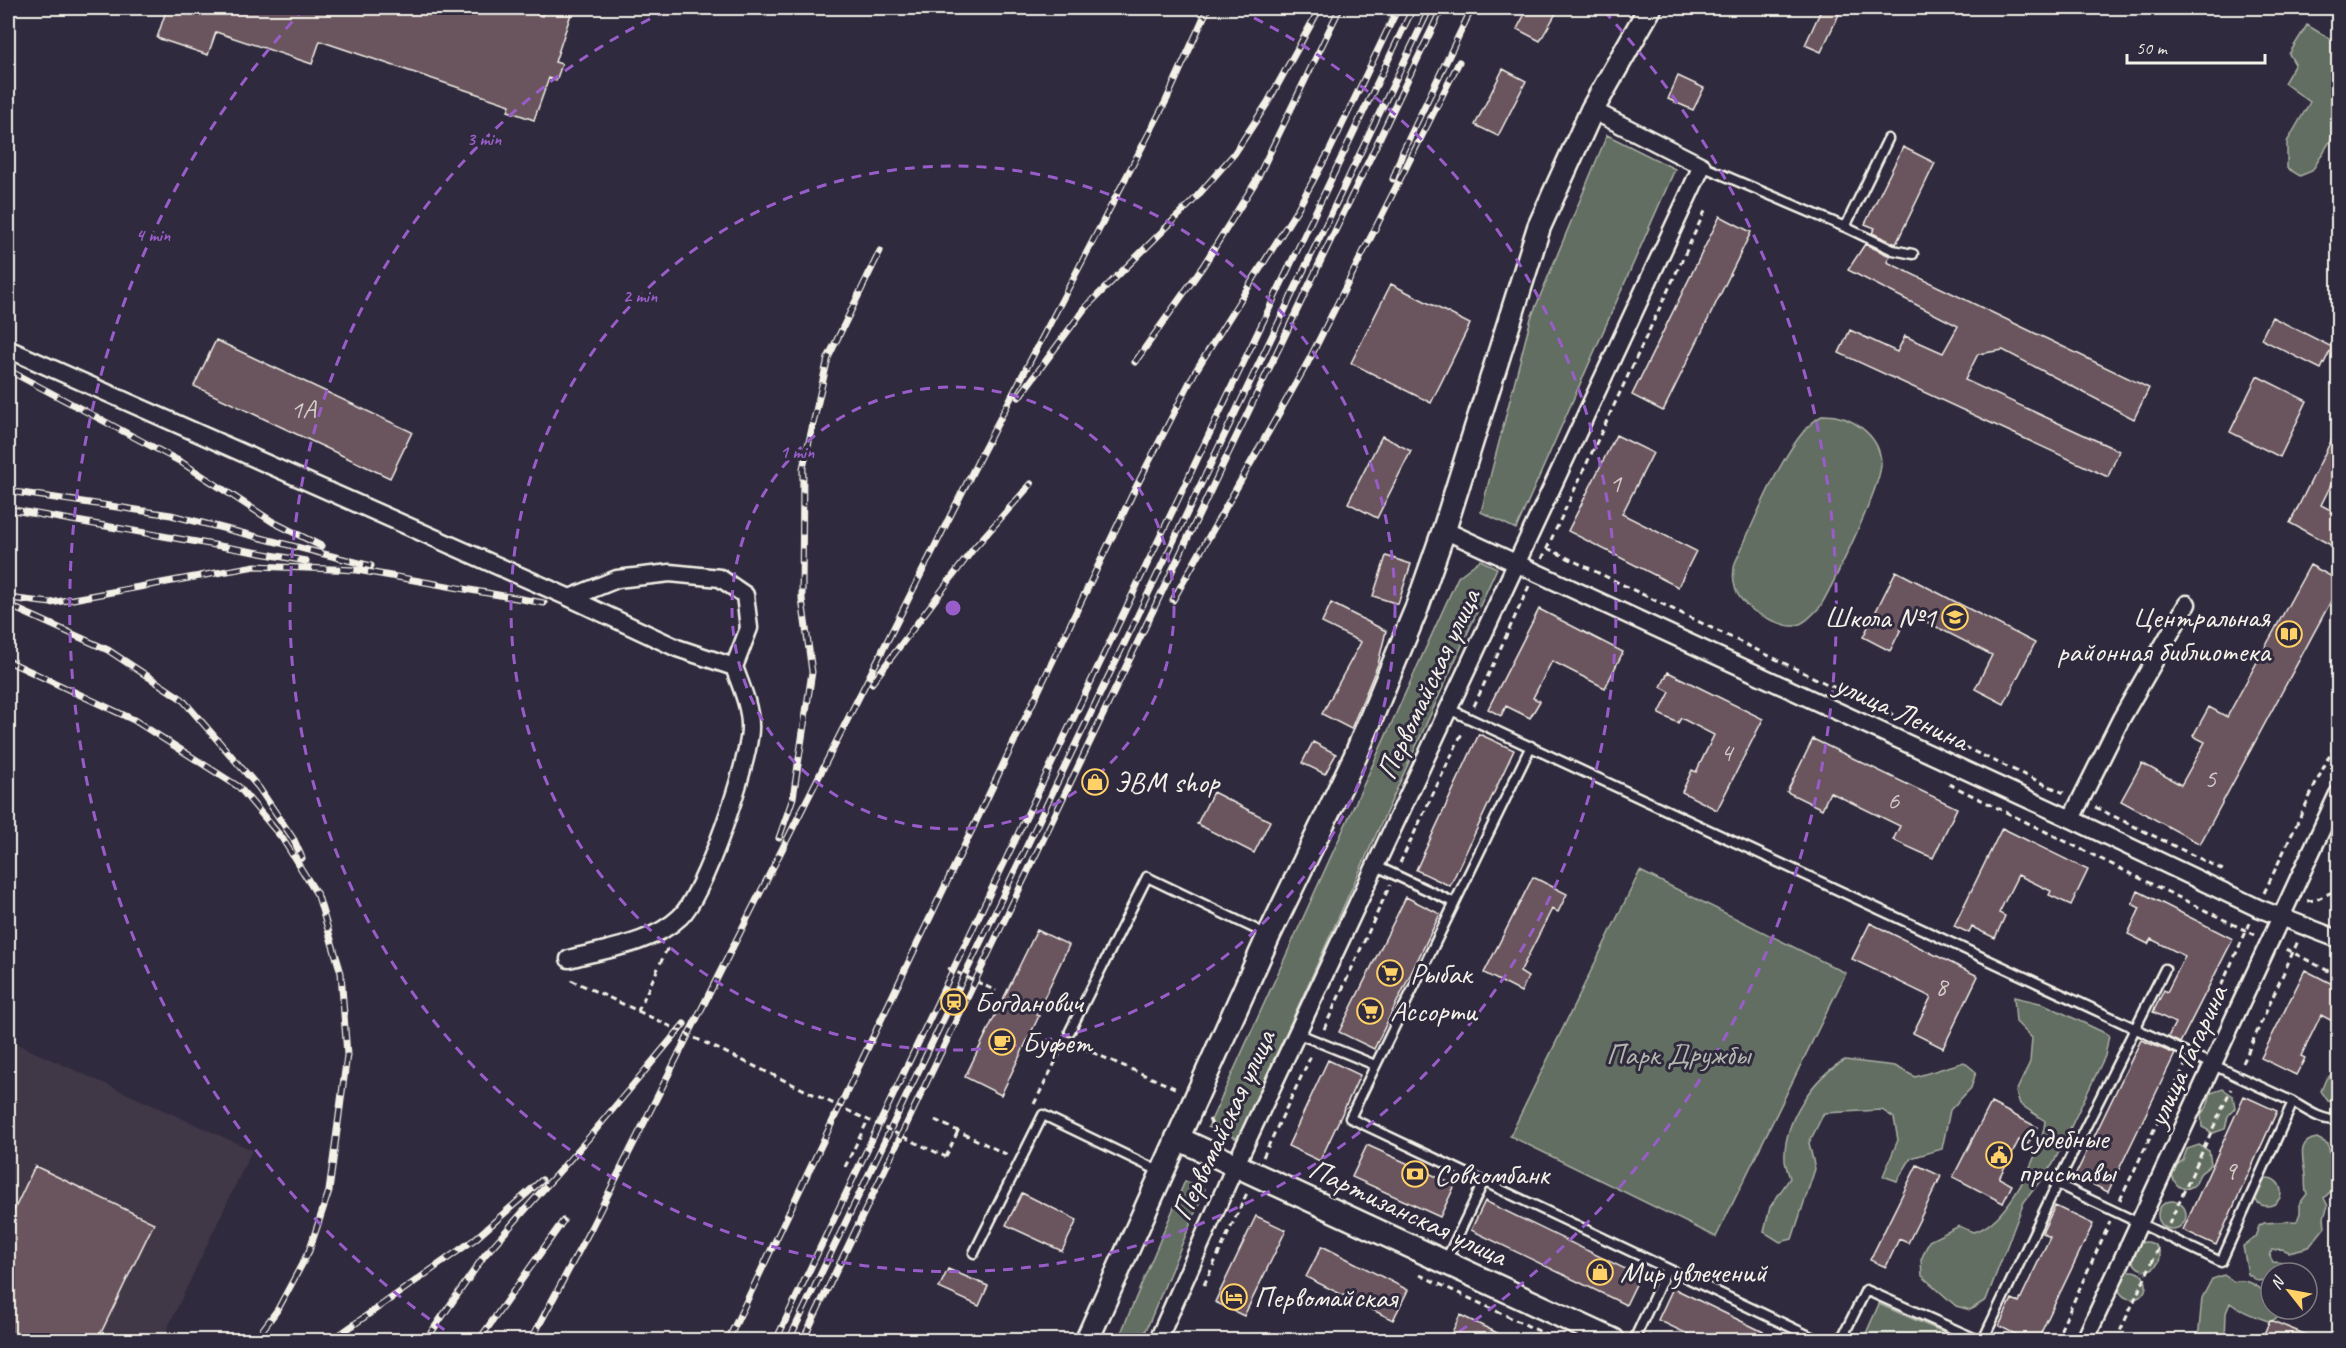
<svg xmlns="http://www.w3.org/2000/svg" width="2346" height="1348" viewBox="0 0 2346 1348" font-family="Caveat,sans-serif">
<style>
.built{fill:#413747}
.green{fill:#626e62;stroke:#abb0a5;stroke-width:1.5}
.building{fill:#6b545f;stroke:#f4f1e8;stroke-width:1.5}
.lines{fill:none;stroke-linecap:round;stroke-linejoin:round}
.lane-casing{stroke:#f4f1e8;stroke-width:13}
.street-casing{stroke:#f4f1e8;stroke-width:21}
.secondary-casing{stroke:#f4f1e8;stroke-width:27}
.path{stroke:#f4f1e8;stroke-width:3;stroke-dasharray:6 4.5;stroke-linecap:butt}
.lane{stroke:#2f2a3d;stroke-width:8}
.street{stroke:#2f2a3d;stroke-width:16}
.secondary{stroke:#2f2a3d;stroke-width:22}
.rail-casing{stroke:#f4f1e8;stroke-width:7}
.rail{stroke:#2f2a3d;stroke-width:4.5;stroke-dasharray:14;stroke-linecap:butt}
.path-bridge{stroke:#f4f1e8;stroke-width:3;stroke-dasharray:6 4.5;stroke-linecap:butt}
.ring{fill:none;stroke:#995dc9;stroke-width:3;stroke-dasharray:10 8}
.labels{text-anchor:middle;stroke-width:6;stroke-linejoin:round;paint-order:stroke}
.number-label{font-size:27px;fill:#d2cac6}
.poi-label{font-size:30px;fill:#f4f1e8;stroke:#2f2a3d;text-anchor:start}
.street-label{font-size:30px;fill:#f4f1e8;stroke:#2f2a3d}
.park-label{font-size:30px;fill:#b2b6ac;stroke:#2f2a3d}
.centre{fill:#995dc9;stroke:#2f2a3d;stroke-width:3}
.ring-label{font-size:18px;text-anchor:middle;font-weight:bold;fill:#995dc9;stroke:#2f2a3d;stroke-width:6;stroke-linejoin:round;paint-order:stroke}
</style>
<rect width="100%" height="100%" fill="#2f2a3d"/>
<filter id="ink" filterUnits="userSpaceOnUse"><feTurbulence type="fractalNoise" baseFrequency=".0167" numOctaves="2"/><feDisplacementMap in="SourceGraphic" scale="12" xChannelSelector="R" yChannelSelector="G"/><feConvolveMatrix kernelMatrix="1 2 1 2 8 2 1 2 1" color-interpolation-filters="sRGB"/></filter>
<g filter="url(#ink)">
<path class="built" d="M 8,1040 L 252,1150 L 162,1340 L 8,1340 Z"/>
<path class="green" d="M 2307,25 L 2338,44 L 2338,128 L 2312,171 L 2300,176 L 2287,168 L 2287,142 L 2310,102 L 2284,83 L 2295,64 L 2289,54 Z
M 1607,135 L 1675,169 L 1516,529 L 1481,512 L 1531,318 Z
M 1824,415 C 1850,415 1880,434 1881,463 C 1882,485 1833,584 1820,607 C 1813,614 1805,624 1794,626 C 1786,627 1778,622 1771,620 C 1745,609 1728,593 1735,563 C 1752,527 1789,429 1824,415 Z
M 1480,560 L 1497,568 L 1238,1139 L 1208,1127 L 1458,577 Z
M 1640,871 L 1846,973 L 1716,1237 L 1510,1136 Z
M 2014,997 L 2044,1004 L 2109,1035 L 2105,1056 L 2053,1164 L 2024,1202 L 1986,1300 L 1970,1310 L 1956,1306 L 1922,1276 L 1921,1260 L 1929,1241 L 1959,1226 L 1973,1232 C 2006,1226 2042,1152 2045,1121 L 2020,1104 L 2016,1092 L 2030,1062 L 2032,1038 L 2016,1022 Z
M 1845,1060 L 1895,1066 L 1915,1077 L 1964,1062 L 1976,1072 L 1971,1088 L 1950,1110 L 1942,1149 L 1911,1158 L 1897,1181 L 1883,1176 L 1898,1140 L 1894,1118 L 1882,1110 L 1824,1113 L 1809,1143 L 1815,1169 L 1792,1239 L 1780,1242 L 1764,1232 L 1770,1207 L 1790,1178 C 1788,1172 1785,1165 1785,1160 C 1783,1122 1813,1077 1845,1060 Z
M 2331,1075 L 2338,1075 L 2338,1103 L 2328,1101 L 2321,1091 L 2326,1079 Z
M 2223,1089 L 2233,1096 L 2235,1108 L 2228,1116 L 2225,1129 L 2213,1133 L 2202,1127 L 2201,1114 L 2207,1107 L 2211,1093 Z
M 2317,1138 L 2328,1144 L 2333,1169 L 2332,1190 L 2324,1198 L 2328,1206 L 2324,1217 L 2325,1227 L 2309,1247 L 2289,1252 L 2282,1249 L 2272,1250 L 2270,1257 L 2273,1262 L 2285,1263 L 2292,1273 L 2271,1273 L 2271,1288 L 2265,1280 L 2258,1281 L 2248,1274 L 2243,1246 L 2255,1237 L 2259,1226 L 2264,1223 L 2297,1221 L 2300,1213 L 2300,1203 L 2307,1194 C 2304,1187 2306,1183 2305,1176 C 2304,1161 2295,1141 2317,1138 Z
M 2199,1145 L 2209,1151 L 2211,1164 C 2208,1169 2203,1170 2200,1174 C 2197,1178 2199,1182 2193,1186 C 2180,1194 2171,1181 2172,1169 L 2183,1160 L 2187,1149 Z
M2253 1192a14 14 0 1 1 28 0a14 14 0 1 1-28 0Z
M 1185,1181 L 1205,1189 L 1142,1340 L 1118,1340 Z
M2158 1215a14 14 0 1 1 28 0a14 14 0 1 1-28 0Z
M2132 1256a14 14 0 1 1 28 0a14 14 0 1 1-28 0Z
M2118 1285a14 14 0 1 1 28 0a14 14 0 1 1-28 0Z
M 2224,1275 L 2234,1282 C 2246,1278 2257,1285 2265,1293 L 2271,1292 L 2271,1309 L 2283,1311 L 2274,1320 L 2268,1321 C 2256,1317 2240,1311 2230,1303 L 2226,1313 L 2225,1340 L 2198,1340 L 2202,1298 L 2212,1279 Z
M 1879,1304 L 1961,1340 L 1863,1340 Z"/>
<path class="building" d="M 167,8 L 518,8 L 542,16 L 545,8 L 573,8 L 555,62 L 562,64 L 556,81 L 549,78 L 534,120 L 508,111 L 510,105 L 320,41 L 312,64 L 216,32 L 208,55 L 157,38 Z
M 1528,8 L 1559,8 L 1540,41 L 1517,29 Z
M 1822,8 L 1842,8 L 1821,52 L 1805,45 Z
M 1503,69 L 1526,81 L 1498,136 L 1475,125 Z
M 1678,76 L 1704,88 L 1693,110 L 1668,99 Z
M 1903,147 L 1935,163 L 1896,244 L 1872,233 L 1875,228 L 1865,224 Z
M 1720,216 L 1751,232 L 1663,411 L 1632,395 Z
M 1865,244 L 1890,256 L 1887,262 L 2149,388 L 2134,419 L 2003,350 L 1978,354 L 1965,380 L 2119,451 L 2108,477 L 1839,353 L 1850,330 L 1897,352 L 1905,336 L 1943,353 L 1958,326 L 1848,270 Z
M 1391,284 L 1470,324 L 1431,403 L 1351,363 Z
M 2272,317 L 2332,347 L 2321,369 L 2261,339 Z
M 216,340 L 412,432 L 390,478 L 194,386 Z
M 2257,376 L 2307,401 L 2280,457 L 2230,432 Z
M 2338,427 L 2338,471 L 2321,505 L 2338,514 L 2338,549 L 2290,523 Z
M 1616,435 L 1653,453 L 1622,514 L 1696,551 L 1678,587 L 1568,531 Z
M 1382,436 L 1411,451 L 1377,518 L 1348,503 Z
M 1386,556 L 1411,564 L 1398,604 L 1373,596 Z
M 2310,565 L 2338,580 L 2338,588 L 2200,844 L 2121,801 L 2142,763 L 2181,785 L 2205,742 L 2193,736 L 2209,707 L 2227,717 Z
M 1896,571 L 2035,643 L 2004,704 L 1975,689 L 1992,655 L 1909,613 L 1890,651 L 1863,637 Z
M 1331,603 L 1386,631 L 1378,664 L 1351,729 L 1322,714 L 1361,642 L 1322,623 Z
M 1539,609 L 1623,652 L 1605,688 L 1552,661 L 1533,698 L 1540,701 L 1530,718 L 1506,706 L 1501,716 L 1488,709 Z
M 1668,672 L 1763,719 L 1717,810 L 1682,792 L 1692,770 L 1696,772 L 1714,735 L 1681,718 L 1678,723 L 1659,714 L 1670,692 L 1661,687 Z
M 1479,734 L 1514,750 L 1450,886 L 1416,870 Z
M 1813,739 L 1957,808 L 1933,858 L 1893,840 L 1900,826 L 1830,792 L 1822,809 L 1787,792 Z
M 1313,742 L 1336,754 L 1325,774 L 1302,763 Z
M 1213,792 L 1270,821 L 1254,853 L 1197,824 Z
M 2002,828 L 2088,870 L 2071,905 L 2049,895 L 2051,891 L 2018,875 L 1999,913 L 2005,916 L 1995,938 L 1972,927 L 1969,933 L 1954,926 Z
M 1533,877 L 1567,894 L 1558,912 L 1552,909 L 1520,972 L 1528,977 L 1521,992 L 1484,973 Z
M 2138,891 L 2233,939 L 2180,1043 L 2168,1037 L 2175,1023 L 2153,1012 L 2164,990 L 2167,992 L 2185,956 L 2151,939 L 2148,944 L 2128,934 L 2140,908 L 2132,904 Z
M 1406,897 L 1440,914 L 1374,1049 L 1339,1032 Z
M 1870,923 L 1978,976 L 1943,1048 L 1913,1033 L 1931,997 L 1852,959 Z
M 1037,930 L 1069,945 L 1036,1015 L 1039,1016 L 1001,1095 L 965,1077 Z
M 2305,970 L 2338,987 L 2338,1024 L 2321,1015 L 2301,1056 L 2305,1058 L 2296,1075 L 2261,1058 Z
M 2141,1040 L 2175,1054 L 2108,1192 L 2075,1176 Z
M 1328,1060 L 1360,1075 L 1320,1161 L 1288,1146 Z
M 2244,1096 L 2277,1111 L 2216,1245 L 2183,1230 Z
M 1991,1103 L 2037,1127 L 2028,1144 L 2019,1140 L 1999,1178 L 2012,1185 L 2003,1203 L 1953,1177 Z
M 1367,1145 L 1455,1185 L 1440,1217 L 1352,1177 Z
M 1917,1165 L 1941,1176 L 1908,1243 L 1899,1239 L 1886,1267 L 1870,1260 Z
M 35,1166 L 154,1223 L 97,1341 L 8,1341 L 8,1223 Z
M 1022,1193 L 1077,1220 L 1062,1251 L 1006,1225 Z
M 1485,1201 L 1640,1276 L 1626,1305 L 1471,1230 Z
M 2055,1206 L 2093,1224 L 2037,1341 L 2029,1341 L 1999,1326 L 2012,1299 L 2019,1302 L 2050,1237 L 2042,1233 Z
M 1256,1216 L 1286,1230 L 1244,1316 L 1215,1302 Z
M 1322,1246 L 1408,1290 L 1393,1320 L 1306,1277 Z
M 948,1269 L 988,1286 L 979,1306 L 939,1288 Z
M 1673,1288 L 1782,1341 L 1702,1341 L 1658,1320 Z
M 1460,1315 L 1514,1341 L 1448,1341 Z
M 2270,1320 L 2319,1340 L 2319,1341 L 2261,1341 Z"/>
<g class="lines">
<g class="lane-casing">
<path id="lane" d="M 1702,166 L 1845,227 L 1893,250 L 1913,254
M 1845,227 L 1888,139
M 1449,709 L 2293,1102
M 1531,746 L 1350,1118 L 1818,1340
M 1376,866 L 1453,902
M 1070,1031 L 1147,877 L 1268,935
M 1299,1034 L 1375,1065
M 2057,1184 L 2221,1262 L 2293,1102 C 2305,1109 2324,1123 2338,1119
M 974,1253 L 1043,1115 L 1161,1172
M 1445,1262 L 1483,1183
M 1634,1340 L 1667,1269
M 1841,1340 L 1866,1290 L 1978,1340
M 1983,1340 L 2057,1184 L 2165,969"/>
</g>
<g class="street-casing">
<path id="street" d="M 8,349 L 570,598 L 677,648 L 734,667 C 741,686 751,708 750,729 C 749,763 704,895 680,917 C 652,944 605,949 569,959
M 1444,530 L 2071,819 L 2258,908 L 2338,939
M 570,598 L 617,579 L 670,573 L 720,578 L 745,595 L 749,628 L 734,667
M 2071,819 L 2121,719 L 2187,604
M 1158,1340 L 1236,1164 L 1702,166 L 1592,110
M 2085,1340 L 2338,794"/>
</g>
<g class="secondary-casing">
<path id="secondary" d="M 1177,1138 L 1613,1340
M 1087,1340 L 1269,935 L 1355,757 L 1416,610 L 1444,530 L 1539,227 L 1592,110 L 1650,8"/>
</g>
<path class="path" d="M 1547,548 L 1825,683 L 2064,793
M 1542,559 L 1706,209
M 1474,706 L 1529,586
M 2332,750 L 2338,753
M 1949,784 L 2255,935
M 2095,807 L 2223,870
M 1400,863 L 1463,731
M 2264,893 L 2338,737
M 2307,901 L 2316,900 L 2338,889
M 2286,949 L 2338,976
M 948,968 L 996,991
M 571,980 L 638,1011 L 667,949 L 665,948
M 1324,1029 L 1390,885
M 2195,1043 L 2250,923
M 1073,1044 L 1177,1089
M 2243,1063 L 2298,941
M 1034,1104 L 1065,1043
M 1209,1119 L 1217,1134
M 935,1120 L 1008,1155
M 946,1157 L 958,1131
M 1263,1157 L 1312,1054
M 845,1167 L 868,1120
M 2120,1200 L 2185,1065
M 2169,1224 L 2231,1089
M 1420,1275 L 1558,1340
M 1204,1285 L 1247,1193
M 1649,1336 L 1658,1340
M 2056,1340 L 2110,1222
M 2116,1340 L 2159,1247"/>
<use href="#lane" class="lane"/>
<use href="#street" class="street"/>
<use href="#secondary" class="secondary"/>
<g class="rail-casing">
<path id="rail" d="M 1393,179 L 1403,151 L 1472,8
M 1135,362 L 1203,266 L 1256,181 L 1340,8
M 8,370 L 181,462 L 273,522 L 321,546
M 1019,397 L 1085,308 L 1192,202 L 1234,154 L 1268,102 L 1320,8
M 8,491 L 171,515 L 371,566
M 8,509 L 306,561
M 8,598 L 51,603 L 255,566 L 357,570 L 544,603
M 1173,600 L 1308,362 L 1459,62
M 8,605 L 108,650 L 182,699 L 259,788 L 294,840 L 302,858
M 8,661 L 134,720 L 239,787 L 282,838 L 318,896 L 341,973 L 347,1055 L 329,1191 L 309,1251 L 278,1309 L 255,1340
M 872,683 L 974,548 L 1031,484
M 779,838 L 793,798 L 812,672 L 802,599 L 803,468 L 828,358 L 880,251
M 332,1340 L 475,1239 L 542,1180
M 426,1340 L 484,1256 L 587,1140 L 684,1024
M 479,1340 L 563,1221
M 531,1340 L 591,1228 L 982,453 L 1166,101 L 1208,8
M 728,1340 L 1133,493 L 1195,372 L 1298,208 L 1330,150 L 1398,8
M 776,1340 L 1413,8
M 789,1340 L 1430,8
M 803,1340 L 1442,8"/>
</g>
<use href="#rail" class="rail"/>
<path class="path-bridge" d="M 638,1011 L 946,1157"/>
</g>
</g>
<g class="ring">
<circle cx="953" cy="608" r="221"/>
<circle cx="953" cy="608" r="442"/>
<path d="M1238 10A663 663 0 1 1 668 10"/>
<path d="M459 1340A883 883 0 0 1 302 11M1604 11A883 883 0 0 1 1447 1340"/>
</g>
<defs>
<g id="school-ring" transform="scale(1.35)"><circle r="9.5" fill="#2f2a3d" stroke="#ffd166" stroke-width="1.5"/><path d="M0-5L7-2L0 1L-7-2ZM-4 1L0 2.5L4 1V4Q0 6-4 4Z" fill="#ffd166"/></g>
<g id="library-ring" transform="scale(1.35)"><circle r="9.5" fill="#2f2a3d" stroke="#ffd166" stroke-width="1.5"/><path d="M-6-4Q-3-5.5-.7-3.5V5Q-3 3-6 4ZM6-4Q3-5.5 .7-3.5V5Q3 3 6 4Z" fill="#ffd166"/></g>
<g id="shop-ring" transform="scale(1.35)"><circle r="9.5" fill="#2f2a3d" stroke="#ffd166" stroke-width="1.5"/><path d="M-5-2.5h2.3a2.7 3.5 0 0 1 5.4 0H5L5.5 6h-11ZM-1.5-2.5h3a1.5 2.3 0 0 0-3 0Z" fill="#ffd166"/></g>
<g id="supermarket-ring" transform="scale(1.35)"><circle r="9.5" fill="#2f2a3d" stroke="#ffd166" stroke-width="1.5"/><path d="M-6-5.5h2.5l.6 2H6L4.5 2H-2.5L-4.4-4H-6ZM-1.5 3.2a1.3 1.3 0 1 0 .1 0ZM3 3.2a1.3 1.3 0 1 0 .1 0Z" fill="#ffd166"/></g>
<g id="station-ring" transform="scale(1.35)"><circle r="9.5" fill="#2f2a3d" stroke="#ffd166" stroke-width="1.5"/><path d="M-3-6H3Q5-6 5-4V2Q5 4 3 4L4.5 6H3L1.5 4h-3L-3 6H-4.5L-3 4Q-5 4-5 2V-4Q-5-6-3-6ZM-3.5-4v3h7v-3ZM-3.5 1v1.5H-2V1ZM2 1v1.5H3.5V1Z" fill="#ffd166"/></g>
<g id="cafe-ring" transform="scale(1.35)"><circle r="9.5" fill="#2f2a3d" stroke="#ffd166" stroke-width="1.5"/><path d="M-5.5-4.5H6V0H3Q3 3.5 0 3.5H-2.5Q-5.5 3.5-5.5 0ZM3-3.2v2h1.7v-2ZM-6 4.5H4V6H-6Z" fill="#ffd166"/></g>
<g id="civic-ring" transform="scale(1.35)"><circle r="9.5" fill="#2f2a3d" stroke="#ffd166" stroke-width="1.5"/><path d="M-.6-6.5H3V-4.5H.6V-3L4-1V1h2V6H-6V1h2V-1L-.6-3ZM-1.2 2.5V6h2.4V2.5Z" fill="#ffd166"/></g>
<g id="bank-ring" transform="scale(1.35)"><circle r="9.5" fill="#2f2a3d" stroke="#ffd166" stroke-width="1.5"/><path d="M-6-4H6V4H-6ZM0-2.3a2.3 2.3 0 1 0 0 4.6a2.3 2.3 0 1 0 0-4.6Z" fill="#ffd166"/></g>
<g id="hotel-ring" transform="scale(1.35)"><circle r="9.5" fill="#2f2a3d" stroke="#ffd166" stroke-width="1.5"/><path d="M-6-4.5h1.5V1H6V5H4.5V3h-9V5H-6ZM-4 0a1.8 1.8 0 1 1 3.6 0ZM.5 0V-2.5h3Q6-2.5 6 0Z" fill="#ffd166"/></g>
</defs>
<g fill-rule="evenodd">
<use href="#school-ring" x="1955" y="617"/>
<use href="#library-ring" x="2289" y="634"/>
<use href="#shop-ring" x="1095" y="782"/>
<use href="#supermarket-ring" x="1390" y="973"/>
<use href="#station-ring" x="954" y="1002"/>
<use href="#supermarket-ring" x="1370" y="1011"/>
<use href="#cafe-ring" x="1002" y="1042"/>
<use href="#civic-ring" x="1999" y="1155"/>
<use href="#bank-ring" x="1415" y="1174"/>
<use href="#shop-ring" x="1600" y="1272"/>
<use href="#hotel-ring" x="1234" y="1297"/>
</g>
<g class="labels">
<g class="number-label">
<text x="303" y="418">1А</text>
<text x="1615" y="492">1</text>
<text x="1726" y="761">4</text>
<text x="2210" y="787">5</text>
<text x="1893" y="809">6</text>
<text x="1941" y="995">8</text>
<text x="2230" y="1179">9</text>
</g>
<g class="poi-label">
<text x="1936" y="627" text-anchor="end">Школа №1</text>
<text x="2270" y="627" text-anchor="end">Центральная<tspan x="2270" dy="34">районная библиотека</tspan></text>
<text x="1114" y="792">ЭВМ shop</text>
<text x="1410" y="983">Рыбак</text>
<text x="974" y="1012">Богданович</text>
<text x="1390" y="1021">Ассорти</text>
<text x="1022" y="1052">Буфет</text>
<text x="2018" y="1148">Судебные<tspan x="2018" dy="34">приставы</tspan></text>
<text x="1434" y="1184">Совкомбанк</text>
<text x="1620" y="1282">Мир увлечений</text>
<text x="1254" y="1307">Первомайская</text>
</g>
<g class="street-label">
<text transform="translate(1428 684) rotate(-65)" y="10">Первомайская улица</text>
<text transform="translate(1902 712) rotate(25)" y="10">улица Ленина</text>
<text transform="translate(2187 1056) rotate(-65)" y="10">улица Гагарина</text>
<text transform="translate(1223 1125) rotate(-65)" y="10">Первомайская улица</text>
<text transform="translate(1408 1212) rotate(25)" y="10">Партизанская улица</text>
</g>
<g class="park-label">
<text x="1678" y="1064">Парк Дружбы</text>
</g>
</g>
<circle cx="953" cy="608" r="9" class="centre"/>
<g class="ring-label">
<text x="484" y="145">3 min</text>
<text x="153" y="241">4 min</text>
<text x="640" y="302">2 min</text>
<text x="797" y="458">1 min</text>
</g>
<rect width="2346" height="1348" fill="none" stroke="#2f2a3d" stroke-width="30"/>
<rect x="15" y="15" width="2316" height="1318" fill="none" stroke="#f4f1e8" stroke-width="2" filter="url(#ink)"/>
<g transform="translate(2289 1291) rotate(301)"><circle r="28" fill="#2f2a3d" stroke="#7e7a81" stroke-width="1.5"/>
<path d="M0-4.5L10 22L0 15L-10 22Z" fill="#ffd166"/>
<text y="-9" font-size="16" font-weight="bold" text-anchor="middle" fill="#f4f1e8">N</text>
</g>
<path d="M2127 54v9h138v-9" fill="none" stroke="#f4f1e8" stroke-width="3"/>
<text x="2136" y="54" font-size="18" fill="#f4f1e8" stroke="#2f2a3d" stroke-width="4.5" paint-order="stroke">50 m</text>
</svg>
